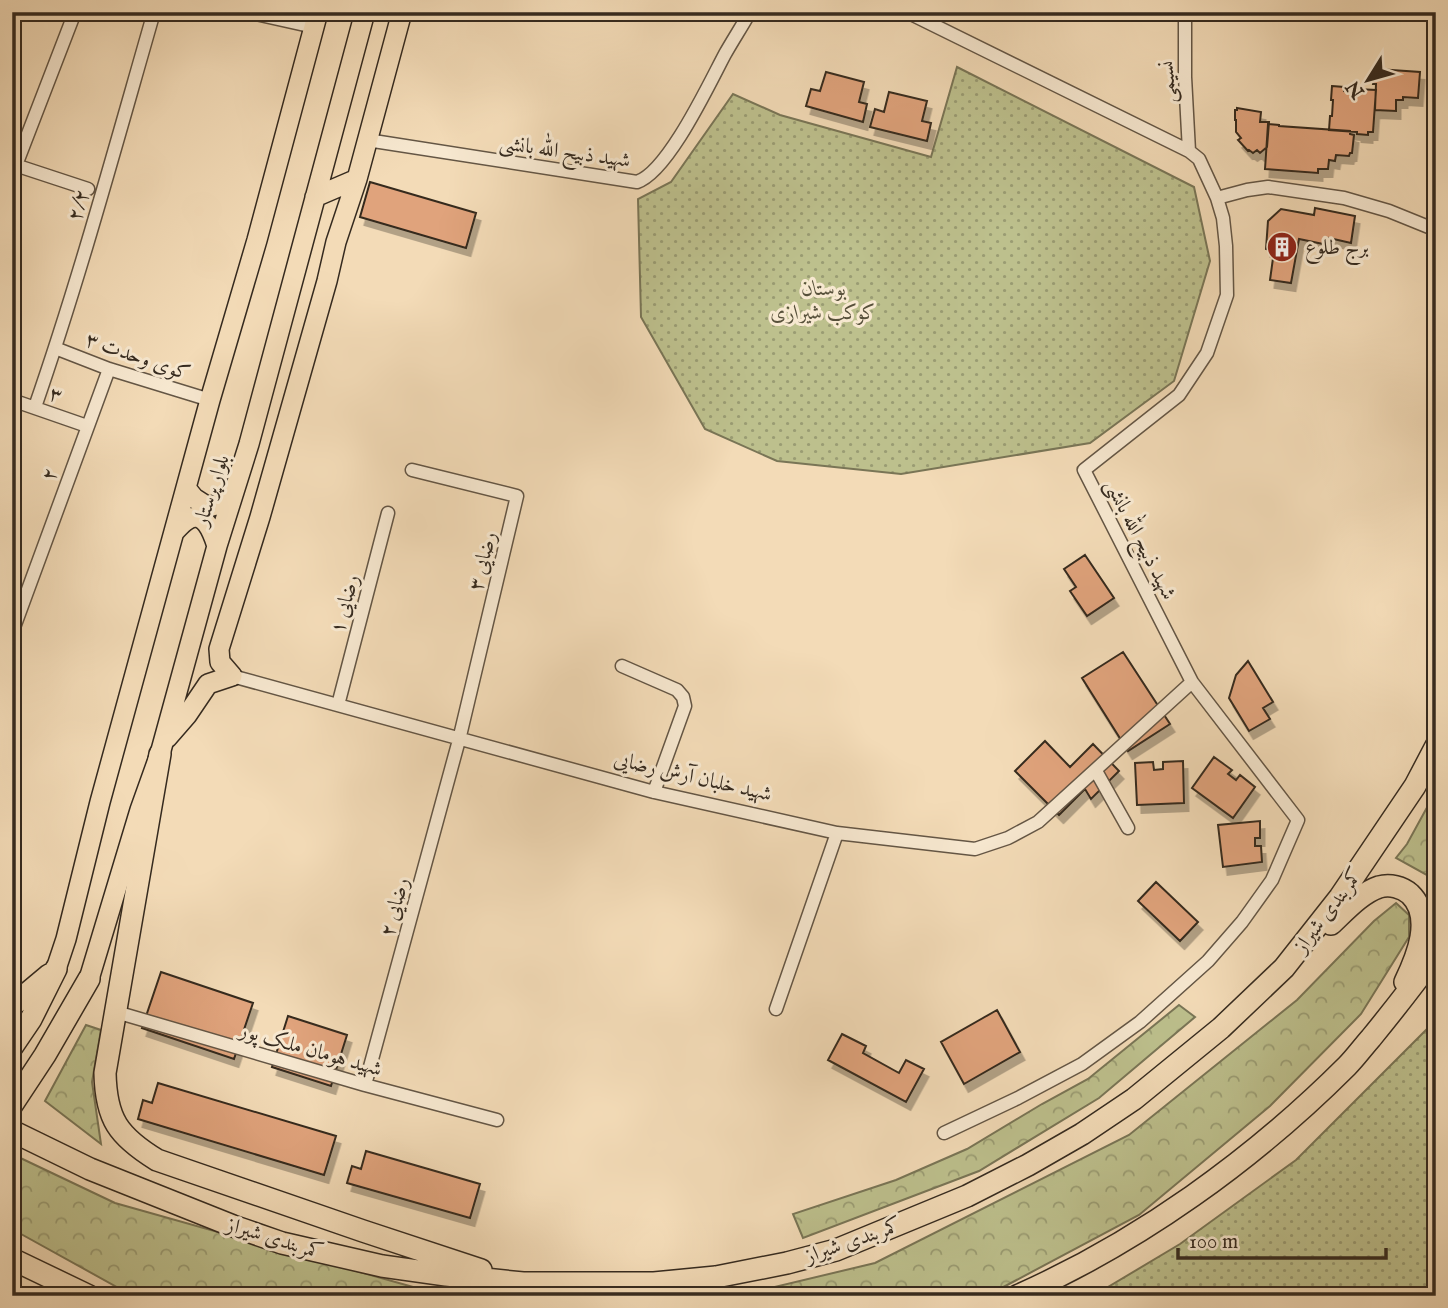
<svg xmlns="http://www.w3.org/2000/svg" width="1448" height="1308" viewBox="0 0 1448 1308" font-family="'IM FELL English',Amiri,serif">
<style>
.grass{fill:url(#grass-dots);stroke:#797556;stroke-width:2}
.forest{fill:url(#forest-crowns);stroke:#797556;stroke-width:2}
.building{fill:#e0a37b;stroke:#352a1f;stroke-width:2;filter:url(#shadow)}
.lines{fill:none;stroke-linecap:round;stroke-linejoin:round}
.minor-casing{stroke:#645645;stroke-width:15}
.primary-casing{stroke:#352a1f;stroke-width:22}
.trunk-casing{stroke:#352a1f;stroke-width:24}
.minor{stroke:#f7e8d0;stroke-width:12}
.primary{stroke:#f3dbb7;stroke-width:19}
.trunk{stroke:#f3dbb7;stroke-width:21}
.labels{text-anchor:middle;stroke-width:6;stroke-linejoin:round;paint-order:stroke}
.street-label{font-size:21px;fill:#352a1f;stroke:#f7e8d0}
.poi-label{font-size:21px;fill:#352a1f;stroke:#f7e8d0;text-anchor:start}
.park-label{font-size:21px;font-style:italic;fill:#57503a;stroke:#f7e8d0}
</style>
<defs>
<pattern id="grass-dots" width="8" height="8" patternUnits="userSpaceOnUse" patternTransform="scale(1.75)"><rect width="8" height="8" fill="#bdc08d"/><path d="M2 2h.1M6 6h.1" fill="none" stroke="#9a9c73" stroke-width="1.8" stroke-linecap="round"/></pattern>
<pattern id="forest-crowns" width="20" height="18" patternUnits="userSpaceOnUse" patternTransform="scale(1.75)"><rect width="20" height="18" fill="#bdc08d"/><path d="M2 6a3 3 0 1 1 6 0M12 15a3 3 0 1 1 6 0" fill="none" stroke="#9a9c73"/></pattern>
<filter id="shadow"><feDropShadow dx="4.5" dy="8" stdDeviation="0" flood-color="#0004"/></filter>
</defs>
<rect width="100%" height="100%" fill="#f3dbb7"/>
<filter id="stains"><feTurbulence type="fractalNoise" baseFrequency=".00286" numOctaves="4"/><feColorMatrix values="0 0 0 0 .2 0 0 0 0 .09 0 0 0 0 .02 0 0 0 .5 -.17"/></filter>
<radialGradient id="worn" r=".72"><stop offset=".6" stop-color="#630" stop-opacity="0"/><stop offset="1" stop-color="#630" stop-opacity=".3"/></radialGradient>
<path class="grass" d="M 957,67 L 1194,187 L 1210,261 L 1174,381 L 1090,443 L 901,474 L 777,461 L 705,429 L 641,317 L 638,199 L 671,182 L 733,94 L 780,115 L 931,157 Z
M 1436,1020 L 1436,1296 L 1093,1296 L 1180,1244 L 1296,1160 Z"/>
<path class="forest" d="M 1436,791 L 1436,885 L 1427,875 L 1396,858 L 1407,844 Z
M 1396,903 L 1409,915 L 1409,937 L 1361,1014 L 1270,1106 L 1139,1215 L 994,1292 L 984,1296 L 737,1296 L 875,1263 L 1129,1135 L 1297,1000 L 1374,921 Z
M 1179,1005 L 1195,1017 L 1099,1098 L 979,1171 L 803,1238 L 793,1214 L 896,1180 L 967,1149 L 1042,1104 L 1088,1079 Z
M 86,1025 L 101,1030 L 92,1082 L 101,1144 L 45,1101 Z
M 12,1154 L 115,1203 L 445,1296 L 133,1296 L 12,1229 Z"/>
<path class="building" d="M 1377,69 L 1420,72 L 1418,98 L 1403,97 L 1403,100 L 1396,100 L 1396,111 L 1375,110 L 1376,84 L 1373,84 L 1374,74 L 1377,74 Z
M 826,72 L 864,82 L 859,102 L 867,104 L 863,122 L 806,106 L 811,89 L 820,91 Z
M 1332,86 L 1344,87 L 1344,91 L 1356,92 L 1356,89 L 1376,90 L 1373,132 L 1368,132 L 1368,135 L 1357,134 L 1357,132 L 1329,130 L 1330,116 L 1332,116 L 1333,100 L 1331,100 Z
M 889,92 L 927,101 L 922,121 L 931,123 L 927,141 L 870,127 L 875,109 L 884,112 Z
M 1237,108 L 1261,112 L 1260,122 L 1269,122 L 1267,147 L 1260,153 L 1257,150 L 1253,153 L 1249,150 L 1248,151 L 1238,140 L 1241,138 L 1236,132 L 1236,120 L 1235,120 L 1235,110 L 1237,110 Z
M 1268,124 L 1279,125 L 1279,126 L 1350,131 L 1350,134 L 1354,135 L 1352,153 L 1350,153 L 1349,156 L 1336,155 L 1335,161 L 1329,160 L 1328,169 L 1318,169 L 1318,173 L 1265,169 Z
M 370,182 L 476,213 L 466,248 L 360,217 Z
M 1315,208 L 1355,216 L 1351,243 L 1329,238 L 1328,245 L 1299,239 L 1291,283 L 1270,280 L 1274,251 L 1266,249 L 1268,221 L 1281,209 L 1314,215 Z
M 1085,555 L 1114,598 L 1087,616 L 1070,591 L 1076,587 L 1064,569 Z
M 1123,652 L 1170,724 L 1128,751 L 1082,678 Z
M 1248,661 L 1273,702 L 1263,708 L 1270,719 L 1249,731 L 1229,698 L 1236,675 Z
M 1045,741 L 1070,767 L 1093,744 L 1119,771 L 1091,799 L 1085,789 L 1059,815 L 1015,771 Z
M 1214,757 L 1232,770 L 1228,774 L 1236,780 L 1240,775 L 1255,787 L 1233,818 L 1192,788 Z
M 1183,761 L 1184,803 L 1137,805 L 1135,763 L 1153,762 L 1154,770 L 1163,769 L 1163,762 Z
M 1260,821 L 1260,838 L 1255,838 L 1255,846 L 1261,846 L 1262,862 L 1223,867 L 1218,825 Z
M 1156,882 L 1198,922 L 1180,941 L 1138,901 Z
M 161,972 L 253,1003 L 234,1059 L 142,1028 Z
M 997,1010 L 1020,1052 L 964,1084 L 941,1042 Z
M 288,1016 L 347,1035 L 331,1086 L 272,1067 Z
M 842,1034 L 866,1046 L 863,1053 L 899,1073 L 906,1060 L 924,1069 L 906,1102 L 828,1060 Z
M 158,1083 L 336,1136 L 324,1175 L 138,1119 L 143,1100 L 152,1103 Z
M 366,1151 L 480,1184 L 470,1218 L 347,1183 L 352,1166 L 361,1169 Z"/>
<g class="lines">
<g class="minor-casing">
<path id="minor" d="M 247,12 L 314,27
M 907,12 L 1189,151 L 1199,159 L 1217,198 L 1223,218 L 1226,246 L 1227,295 L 1207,353 L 1179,395 L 1084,470 L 1192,682 L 1298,820 L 1272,880 L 1242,922 L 1208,961 L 1140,1022 L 1082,1064 L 1018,1098 L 944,1133
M 1185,12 L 1185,77 L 1189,151
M 367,140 L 637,182 C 668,172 709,84 725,54 C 733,40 742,26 750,12
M 12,164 L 88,189
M 16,165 L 75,12
M 1217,198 L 1247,190 L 1268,187 L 1344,198 L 1389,211 L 1436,230
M 55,348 L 109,369 L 210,400
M 12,400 L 87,426
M 35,407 C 80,277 116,144 154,12
M 1436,445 L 1436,452
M 12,633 L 109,369
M 622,666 L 677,690 L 683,697 L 685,706 L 654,792
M 232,676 L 654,792 L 837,833 L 975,849 L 1008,838 L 1038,822 L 1192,682
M 338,705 L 388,513
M 1096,771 L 1128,828
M 776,1009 L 837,833
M 116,1012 L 365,1085 L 497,1120
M 365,1085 L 459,740 L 517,496 L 412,470"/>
</g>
<g class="primary-casing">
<path id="primary" d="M 315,197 L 357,179
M 186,488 L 194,498 L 208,507 L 223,503 L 232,498
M 174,532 C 178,528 182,523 187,520 C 205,509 213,534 217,546
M 232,676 L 220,662 L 219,649 L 260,517 L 327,281 L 336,242 L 357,179 L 402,12
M 167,738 L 187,715 L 208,684 L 232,676
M 56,969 L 66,939 L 100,802 L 210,400 L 257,240 L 318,12
M 89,979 L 140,810 L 160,754 L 217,546 L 249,444 L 365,12"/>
</g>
<g class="trunk-casing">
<path id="trunk" d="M 160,754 L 105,1073 C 106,1119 118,1136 157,1160 L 363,1231 L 481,1270
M 1331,924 C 1345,911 1361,893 1379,887 C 1390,884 1402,887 1410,894 C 1434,917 1417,957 1405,982
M 12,1006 L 49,975
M 12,1047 L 31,1019 L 56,969
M 12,1105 L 45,1055 L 89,979
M 12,1131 L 90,1169 L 233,1226 L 282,1243 L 382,1266 L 446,1275 L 523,1283 L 654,1283 L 716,1277 L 787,1263 L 836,1250 L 967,1196 L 1028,1165 L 1082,1134 L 1134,1099 L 1221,1028 L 1284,968 L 1340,897 L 1415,786 L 1436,746
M 12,1259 L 89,1296
M 1017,1296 C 1139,1242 1253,1160 1347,1066 C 1355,1058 1363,1047 1371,1038 C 1393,1011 1415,983 1436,954"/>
</g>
<use href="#minor" class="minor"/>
<use href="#primary" class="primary"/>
<use href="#trunk" class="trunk"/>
</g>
<defs>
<g id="building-disc" transform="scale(1.575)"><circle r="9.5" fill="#8f2418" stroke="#f7e8d0"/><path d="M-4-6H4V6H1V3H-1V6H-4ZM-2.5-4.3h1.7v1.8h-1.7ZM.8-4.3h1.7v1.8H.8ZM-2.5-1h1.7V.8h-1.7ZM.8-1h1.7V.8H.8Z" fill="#fff"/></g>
</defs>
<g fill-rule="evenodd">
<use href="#building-disc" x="1282" y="247"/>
</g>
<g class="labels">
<g class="street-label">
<text transform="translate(1167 82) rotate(-92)" y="7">نسیمی</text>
<text transform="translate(565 151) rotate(8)" y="7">شهید ذبیح الله بانشی</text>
<text transform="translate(78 205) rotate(-73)" y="7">۲/۲</text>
<text transform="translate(138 356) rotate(19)" y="7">کوی وحدت ۳</text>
<text transform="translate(56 394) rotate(20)" y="7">۳</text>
<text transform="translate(49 474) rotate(-70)" y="7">۲</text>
<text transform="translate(211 490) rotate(-72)" y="7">بلوار پرستار</text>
<text transform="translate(1141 539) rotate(63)" y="7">شهید ذبیح الله بانشی</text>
<text transform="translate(482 561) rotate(-76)" y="7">رضایی ۳</text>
<text transform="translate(344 604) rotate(-75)" y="7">رضایی ۱</text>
<text transform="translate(693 776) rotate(13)" y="7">شهید خلبان آرش رضایی</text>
<text transform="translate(394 907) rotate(-75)" y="7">رضایی ۲</text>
<text transform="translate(1328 910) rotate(-53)" y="7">کمربندی شیراز</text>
<text transform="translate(311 1049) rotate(16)" y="7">شهید هومان ملک پور</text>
<text transform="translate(275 1238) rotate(17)" y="7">کمربندی شیراز</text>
<text transform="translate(853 1240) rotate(-19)" y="7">کمربندی شیراز</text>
</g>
<g class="poi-label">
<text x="1305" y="254">برج طلوع</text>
</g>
<g class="park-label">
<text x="824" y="295">بوستان<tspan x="824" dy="24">کوکب شیرازی</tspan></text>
</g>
</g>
<rect width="1448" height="1308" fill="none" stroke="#f3dbb7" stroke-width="42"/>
<rect x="14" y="14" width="1420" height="1280" fill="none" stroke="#352a1f" stroke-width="3.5"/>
<rect x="21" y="21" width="1406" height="1266" fill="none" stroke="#352a1f" stroke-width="2"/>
<g transform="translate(1368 80) rotate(233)" stroke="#f7e8d0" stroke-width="5" paint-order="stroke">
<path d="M0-5L12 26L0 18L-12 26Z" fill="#352a1f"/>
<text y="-10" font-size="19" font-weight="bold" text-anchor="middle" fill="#352a1f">N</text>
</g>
<path d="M1178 1248v10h208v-10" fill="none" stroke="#352a1f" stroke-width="3.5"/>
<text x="1189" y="1248" font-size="21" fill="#352a1f" stroke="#f7e8d0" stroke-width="5" paint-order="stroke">100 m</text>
<rect width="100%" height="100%" filter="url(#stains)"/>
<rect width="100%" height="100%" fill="url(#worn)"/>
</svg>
